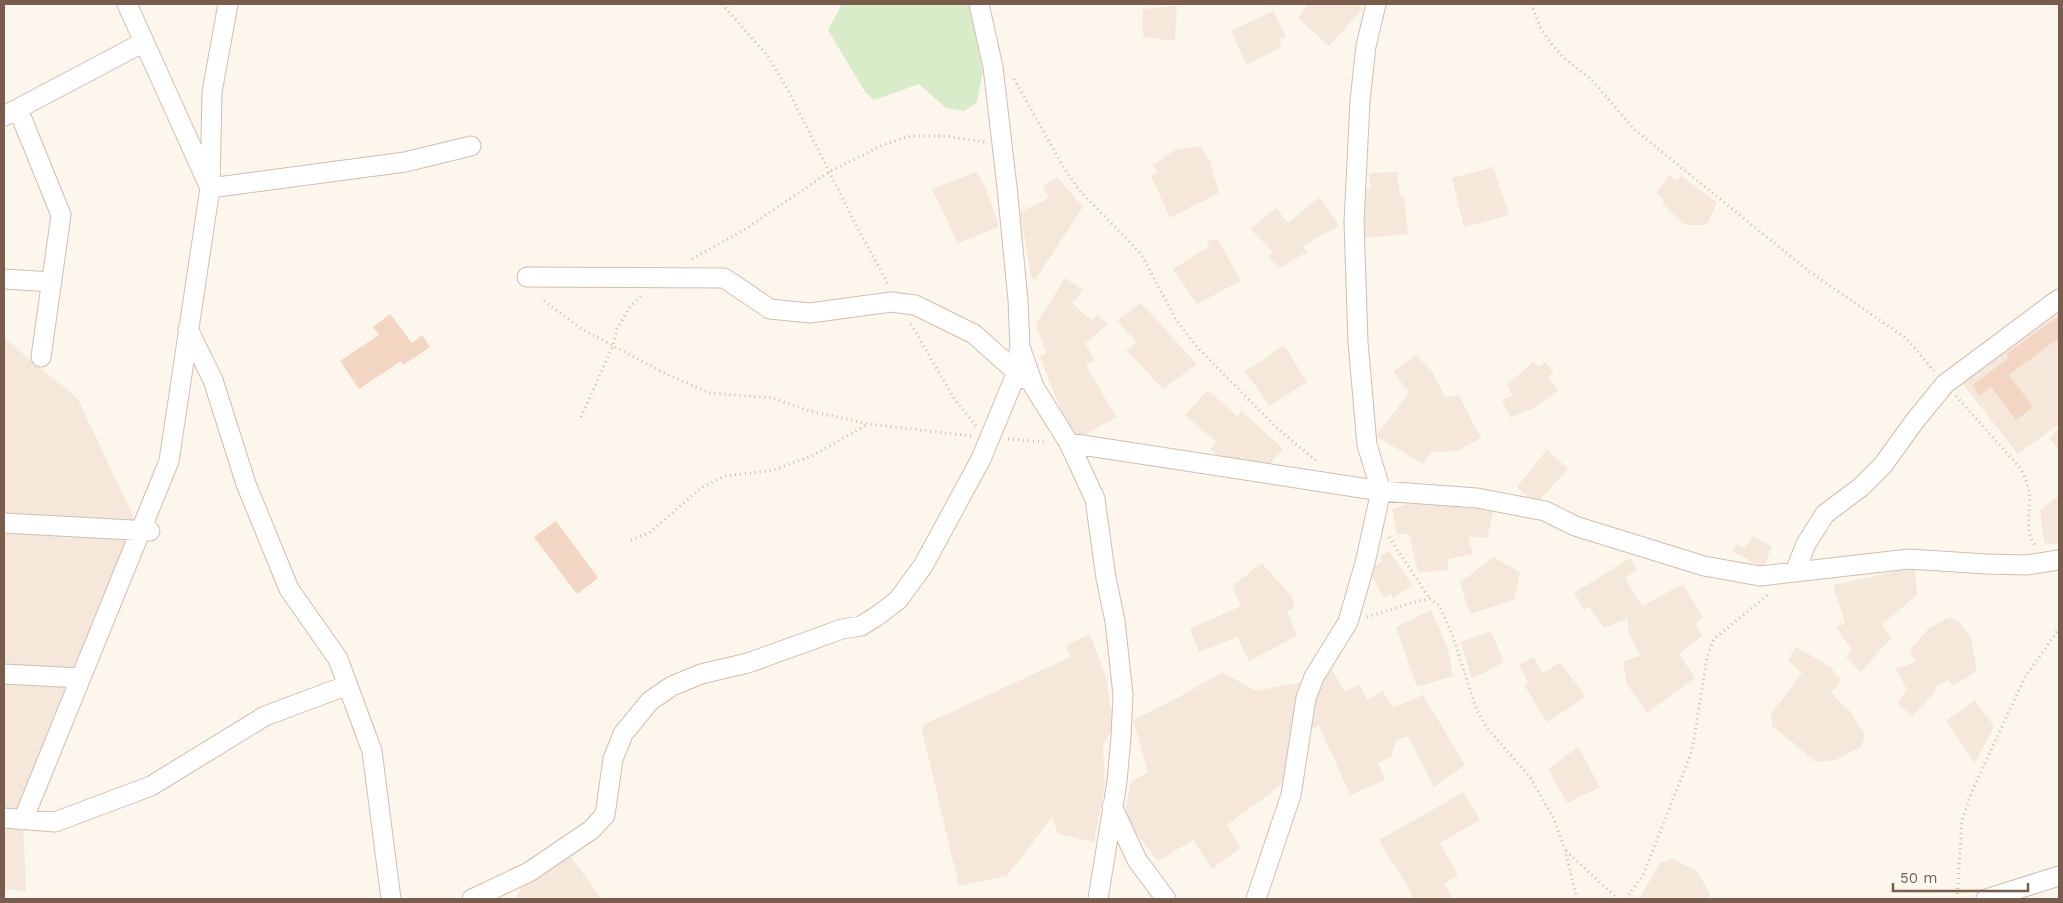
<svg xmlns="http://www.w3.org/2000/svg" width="2063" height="903" viewBox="0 0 2063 903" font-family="'Work Sans',sans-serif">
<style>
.residential{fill:#f5e8da}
.green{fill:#d8ecc9}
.building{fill:#f3d5c3}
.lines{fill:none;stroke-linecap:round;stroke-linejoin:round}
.street-casing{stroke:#d1beb0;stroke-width:21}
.path{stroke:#d9b8a5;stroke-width:3;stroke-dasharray:1 4;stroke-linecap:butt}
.street{stroke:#fff;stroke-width:19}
</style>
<rect width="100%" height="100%" fill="#fdf6ec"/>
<path class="residential" d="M 1308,4 L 1358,4 L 1363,8 L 1329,46 L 1298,18 Z
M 1177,6 L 1175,41 L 1143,37 L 1143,9 Z
M 1273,11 L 1286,36 L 1279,40 L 1282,46 L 1247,65 L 1231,31 Z
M 1200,146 L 1210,161 L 1219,193 L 1170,218 L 1151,176 L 1157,172 L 1153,165 L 1175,150 Z
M 1493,167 L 1509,215 L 1464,227 L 1452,178 Z
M 976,172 L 984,184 L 999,227 L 958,243 L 932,189 Z
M 1397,172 L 1400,196 L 1404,196 L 1408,234 L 1365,238 L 1360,190 L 1371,189 L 1369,173 Z
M 1669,175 L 1677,181 L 1681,176 L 1717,202 L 1707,225 L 1685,225 L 1662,203 L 1664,200 L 1656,193 Z
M 1057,177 L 1083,207 L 1035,280 L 1031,277 L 1020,212 L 1049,198 L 1043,186 Z
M 1320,197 L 1339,226 L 1303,246 L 1307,252 L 1280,268 L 1269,257 L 1273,252 L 1250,229 L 1276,208 L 1288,223 Z
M 1217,238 L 1241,281 L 1197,304 L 1173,269 L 1209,246 L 1207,242 Z
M 1065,278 L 1083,290 L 1072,303 L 1091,320 L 1098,315 L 1107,325 L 1085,343 L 1095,360 L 1086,365 L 1116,417 L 1078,439 L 1062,413 L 1040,357 L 1046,353 L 1036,324 Z
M 1141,303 L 1197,364 L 1163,389 L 1126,350 L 1136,342 L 1117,320 Z
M 2059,311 L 2059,424 L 2018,454 L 1962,383 Z
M 4,338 L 78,399 L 140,531 L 23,820 L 26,891 L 4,889 Z
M 1284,345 L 1307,382 L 1270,406 L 1245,372 Z
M 1416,355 L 1432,371 L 1445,397 L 1459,395 L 1481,438 L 1457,451 L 1432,452 L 1423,464 L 1376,436 L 1409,393 L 1393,371 Z
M 1533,362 L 1539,367 L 1545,362 L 1553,371 L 1548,378 L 1559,390 L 1534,408 L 1510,417 L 1502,400 L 1513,395 L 1507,385 Z
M 1208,390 L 1237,416 L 1242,411 L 1283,449 L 1271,463 L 1220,458 L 1210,449 L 1216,442 L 1185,415 Z
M 2059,428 L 2059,450 L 2049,438 Z
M 1547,449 L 1568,469 L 1536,504 L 1517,487 Z
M 2057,497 L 2059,497 L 2059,544 L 2044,543 L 2040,510 Z
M 1420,500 L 1455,503 L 1494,510 L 1487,538 L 1468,536 L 1473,554 L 1448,559 L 1448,570 L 1418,573 L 1409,534 L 1397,534 L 1392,509 Z
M 1752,536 L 1772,547 L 1763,568 L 1733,551 L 1736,544 L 1745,548 Z
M 1389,551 L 1412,585 L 1393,599 L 1391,594 L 1384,598 L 1369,570 L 1382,562 L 1380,557 Z
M 1493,557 L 1520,572 L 1514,600 L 1470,614 L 1460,583 Z
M 1630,558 L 1637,570 L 1625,578 L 1642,606 L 1683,584 L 1703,617 L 1695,624 L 1702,636 L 1679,654 L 1695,678 L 1647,713 L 1627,684 L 1623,661 L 1640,656 L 1628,630 L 1628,618 L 1604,628 L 1589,607 L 1584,609 L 1574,593 Z
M 1262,563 L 1292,597 L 1294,608 L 1287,611 L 1297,636 L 1249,661 L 1237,637 L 1199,652 L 1190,629 L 1241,606 L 1232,586 Z
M 1915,567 L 1917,595 L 1882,624 L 1891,638 L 1861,672 L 1846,657 L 1852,650 L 1837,628 L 1845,623 L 1833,585 Z
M 1431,610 L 1448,649 L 1453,676 L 1417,687 L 1396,627 Z
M 1949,617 L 1960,623 L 1971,638 L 1977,671 L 1953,686 L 1948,680 L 1935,687 L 1935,692 L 1912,716 L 1897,703 L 1907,690 L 1896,669 L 1915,662 L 1910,650 L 1928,629 Z
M 1491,631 L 1504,662 L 1472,679 L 1461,642 Z
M 1090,634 L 1107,680 L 1113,728 L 1103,745 L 1105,785 L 1094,842 L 1058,834 L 1052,817 L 1007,876 L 959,886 L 921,726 L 1070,657 L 1066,646 Z
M 1796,647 L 1831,667 L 1841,681 L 1831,693 L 1850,711 L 1865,735 L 1861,747 L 1836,760 L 1816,762 L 1772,726 L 1771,714 L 1802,673 L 1788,660 Z
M 1533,657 L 1543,673 L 1560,662 L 1586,697 L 1547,722 L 1524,685 L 1528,682 L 1519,665 Z
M 1330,666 L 1345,692 L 1359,684 L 1367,700 L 1383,691 L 1393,708 L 1423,695 L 1465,765 L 1434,787 L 1408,736 L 1396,740 L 1391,757 L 1378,763 L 1385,780 L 1350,795 L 1319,726 L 1311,729 L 1317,693 Z
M 1222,672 L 1256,691 L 1302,682 L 1289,767 L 1280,786 L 1227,825 L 1240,848 L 1212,869 L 1193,840 L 1158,861 L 1124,818 L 1131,782 L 1148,772 L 1133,720 L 1177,698 Z
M 1975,700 L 1994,726 L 1975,763 L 1946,721 Z
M 1578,747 L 1600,787 L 1567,803 L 1548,769 Z
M 1464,792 L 1480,820 L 1440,843 L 1458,875 L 1444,884 L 1453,899 L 1408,899 L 1413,896 L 1379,840 Z
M 564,848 L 602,899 L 515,899 L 529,872 Z
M 1673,859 L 1697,871 L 1709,892 L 1710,899 L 1639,899 L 1660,863 Z"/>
<path class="green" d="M 842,4 L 969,4 L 983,71 L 977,102 L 964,111 L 946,108 L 919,84 L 874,100 L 865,92 L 828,30 Z"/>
<path class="building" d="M 390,314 L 412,343 L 422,335 L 430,347 L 403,365 L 401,361 L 359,389 L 340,361 L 379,335 L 373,327 Z
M 2059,316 L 2059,338 L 2009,375 L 2033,407 L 2016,420 L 1991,387 L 1980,396 L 1972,385 L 2009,358 L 2006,354 Z
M 556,521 L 598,578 L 577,594 L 534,537 Z"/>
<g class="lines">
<g class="street-casing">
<path id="street" d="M 228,4 L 212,92 L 210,188 L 405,162 L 471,146
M 979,4 L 993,67 L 1007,187 L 1018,300 L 1020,347 L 1034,387 L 1069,443 L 1095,499 L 1106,578 L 1115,621 L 1123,695 L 1121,737 L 1117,782 L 1098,899
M 18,109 L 61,215 L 41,357
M 4,116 L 144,42
M 527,277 L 724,278 L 770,309 L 810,313 L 891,302 L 915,305 L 974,334 L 1024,379
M 4,279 L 52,282
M 188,329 L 213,380 L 246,484 L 289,589 L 338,659 L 372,751 L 391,899
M 1069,443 L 1381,491 L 1477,498 L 1545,511 L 1575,526 L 1704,566 L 1760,576 L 1909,559 L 1986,564 L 2026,565 L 2059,560
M 4,523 L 150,531
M 1795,572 L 1806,544 L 1825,514 L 1861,487 L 1883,465 L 1914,422 L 1945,384 L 2059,299
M 4,674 L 80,678
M 1112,806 L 1137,860 L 1166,899
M 4,818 L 55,822 L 151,786 L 265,716 L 348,685
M 23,820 L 169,461 L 210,188 L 127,4
M 472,899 L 529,872 L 591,830 L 605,815 L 613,759 L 623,734 L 650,701 L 672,686 L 701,674 L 748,663 L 842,629 L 861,626 L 877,616 L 898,600 L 923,566 L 981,459 L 1017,372 L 1019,351
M 1256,899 L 1291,795 L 1306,698 L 1314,677 L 1348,622 L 1365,563 L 1381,491 L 1367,445 L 1358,342 L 1354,222 L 1360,101 L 1366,46 L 1376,4
M 1986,899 L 2059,876"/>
</g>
<path class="path" d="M 722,4 L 767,55 L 788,90 L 855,223 L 888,284
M 1531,4 L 1540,27 L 1549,41 L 1564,58 L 1592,80 L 1635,130 L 1810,272 L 1907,339 L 1934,371
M 1014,79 L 1064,168 L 1079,190 L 1141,254 L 1177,321 L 1196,346 L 1279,430 L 1318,462
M 692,259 L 747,228 L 829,172 L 883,145 L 910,136 L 945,136 L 985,142
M 544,301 L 580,328 L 668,375 L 710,393 L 772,398 L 810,411 L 869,424 L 972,436
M 911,324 L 955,400 L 976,426
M 1956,396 L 2020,468 C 2024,475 2027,482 2029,490 C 2032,507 2023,530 2035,545
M 581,417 L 613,346 L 617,329 L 630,307 L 641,296
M 1008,439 L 1046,442
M 1389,537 L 1430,599
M 631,540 L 649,533 L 702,487 L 725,476 L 773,470 L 812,456 L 868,424
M 1367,617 L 1418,601 L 1430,599 L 1440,606 L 1453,637 L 1477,711 L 1488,729 L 1530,777 L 1554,819 L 1565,850 L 1577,899
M 1566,851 L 1618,899
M 1626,899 L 1643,875 L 1692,751 L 1707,657 L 1714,639 L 1770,593
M 1957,899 L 1962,820 L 1973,789 L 2025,677 L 2059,629"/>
<use href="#street" class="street"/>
</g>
<rect width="2063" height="903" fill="none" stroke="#7a5c4d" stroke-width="10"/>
<path d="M1893 883v8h135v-8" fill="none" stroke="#7a5c4d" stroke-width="2.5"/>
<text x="1900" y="883" font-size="15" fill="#7a5c4d" stroke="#fffaf3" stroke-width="4" paint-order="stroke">50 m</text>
</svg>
